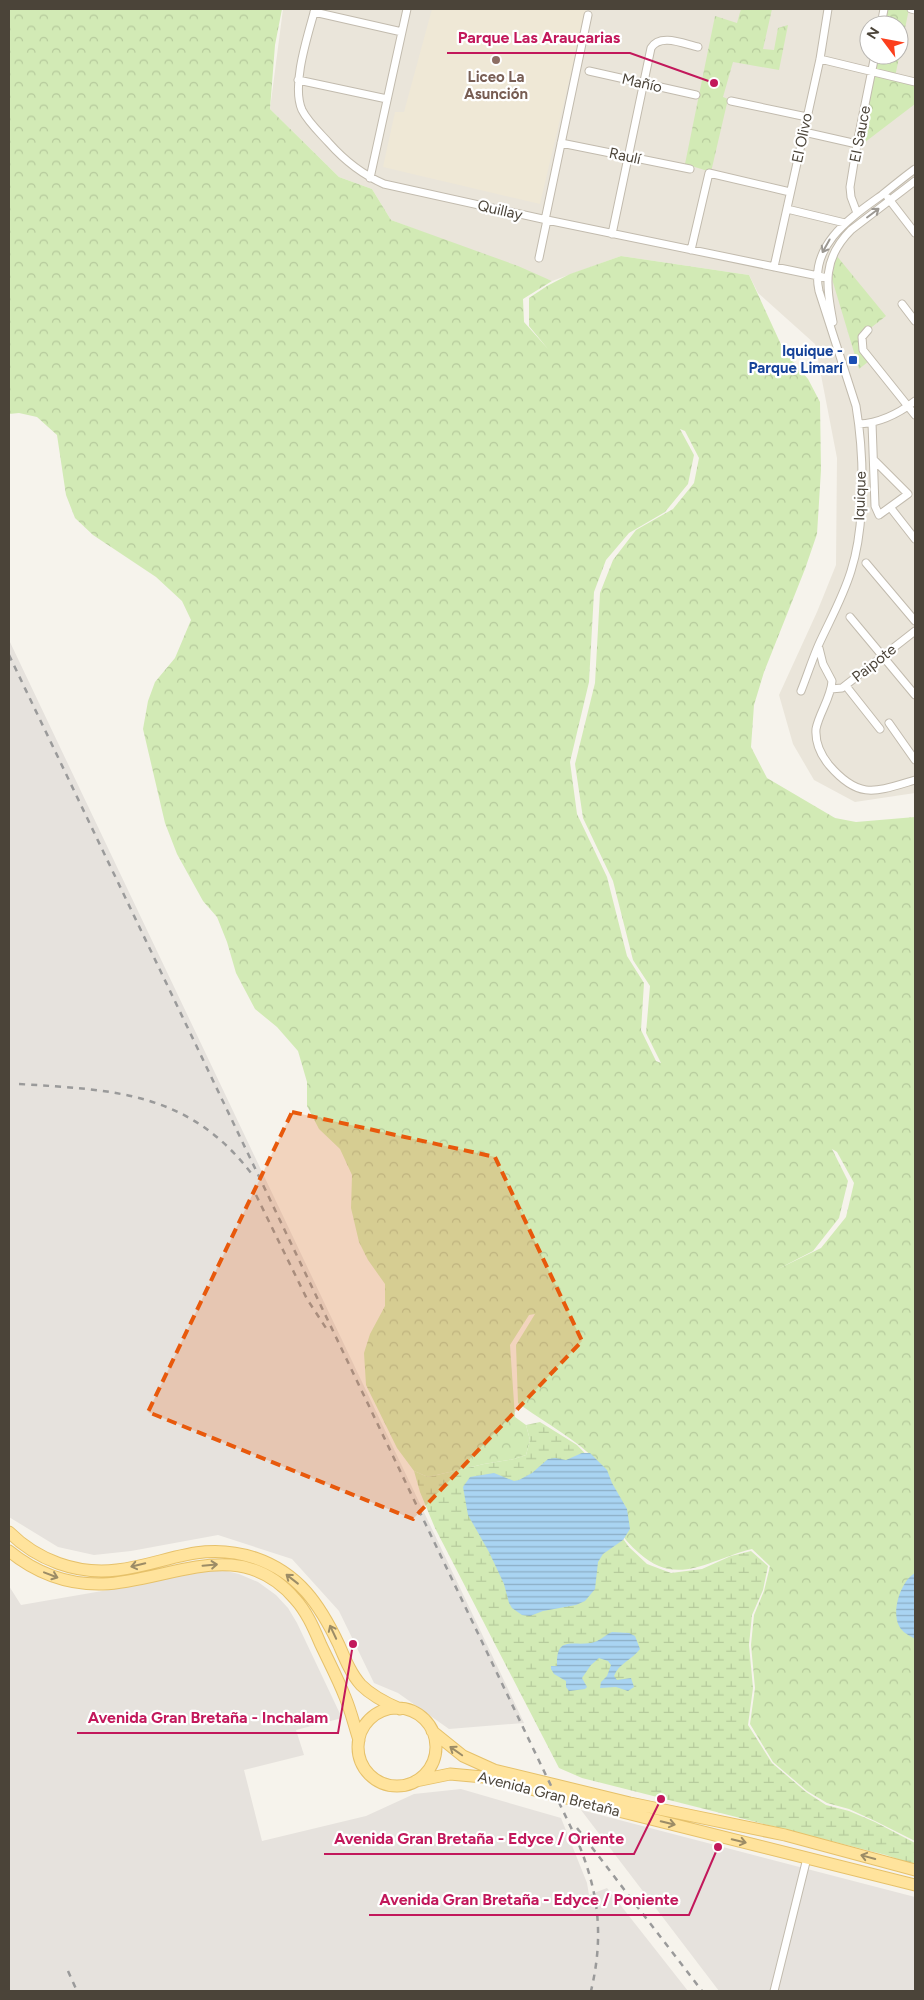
<svg xmlns="http://www.w3.org/2000/svg" width="924" height="2000" viewBox="0 0 924 2000" font-family="Figtree,sans-serif">
<style>
.residential{fill:#eae5da;fill-rule:evenodd}
.industrial{fill:#e6e2dd}
.education{fill:#efe8d6}
.forest{fill:url(#forest-crowns);fill-rule:evenodd}
.wetland{fill:url(#wetland-marsh)}
.water{fill:url(#water-rules)}
.lines{fill:none;stroke-linecap:round;stroke-linejoin:round}
.street-casing{stroke:#c2bbae;stroke-width:9}
.primary-casing{stroke:#e6c16a;stroke-width:13}
.street{stroke:#fff;stroke-width:7}
.primary{stroke:#ffe39c;stroke-width:11}
.rail{stroke:#9a9a9a;stroke-width:2.5;stroke-dasharray:6 6;stroke-linecap:butt}
.oneway{stroke:#9c9892}
.oneway2{stroke:#9c8c66}
.marked{fill:#e8590c;fill-opacity:0.2;stroke:#e8590c;stroke-width:4;stroke-dasharray:10 6;stroke-linejoin:round}
.education-dot{fill:#8d6e63;stroke:#fff;stroke-width:2}
.transit-dot{fill:#1a4fb4;stroke:#fff;stroke-width:2}
.labels{text-anchor:middle;stroke-width:4.5;stroke-linejoin:round;paint-order:stroke}
.education-label{font-size:15px;font-weight:bold;fill:#785e54;stroke:#fff}
.street-label{font-size:15px;fill:#4b4439;stroke:#fff}
.transit-label{font-size:15px;font-weight:bold;fill:#164399;stroke:#fff;text-anchor:end}
.leader{fill:none;stroke:#c2185b;stroke-width:2}
.callout-dot{fill:#c2185b;stroke:#fff;stroke-width:2}
.callout-label{font-size:16px;text-anchor:middle;font-weight:bold;fill:#c2185b;stroke:#fff;stroke-width:4.5;stroke-linejoin:round;paint-order:stroke}
</style>
<defs>
<pattern id="forest-crowns" width="20" height="18" patternUnits="userSpaceOnUse" patternTransform="scale(1.25)"><rect width="20" height="18" fill="#d2eab5"/><path d="M2 6a3 3 0 1 1 6 0M12 15a3 3 0 1 1 6 0" fill="none" stroke="#b6ca9c"/></pattern>
<pattern id="wetland-marsh" width="20" height="14" patternUnits="userSpaceOnUse" patternTransform="scale(1.25)"><rect width="20" height="14" fill="#d2eab5"/><path d="M1 5h8M5 5V1M11 12h8M15 12V8" fill="none" stroke="#b6ca9c"/></pattern>
<pattern id="water-rules" width="6" height="5" patternUnits="userSpaceOnUse" patternTransform="scale(1.25)"><rect width="6" height="5" fill="#a9d4f2"/><path d="M0 2.5h6" fill="none" stroke="#8caec5"/></pattern>
</defs>
<rect width="100%" height="100%" fill="#f6f3ec"/>
<path class="residential" d="M 283,9 L 915,9 L 915,793 L 855,802 L 814,780 L 793,744 L 779,695 L 817,612 L 836,565 L 837,458 L 815,344 L 758,293 L 749,275 L 621,256 L 552,281 L 391,220 L 372,189 L 339,177 L 270,109 ZM 869,25 L 899,25 L 899,55 L 869,55 Z"/>
<path class="industrial" d="M 9,640 L 510,1693 L 524,1723 L 449,1729 L 398,1693 L 374,1683 L 339,1611 L 292,1559 L 218,1535 L 131,1551 L 94,1555 L 58,1547 L 9,1517 Z
M 218,1569 L 239,1574 L 258,1582 L 276,1595 L 288,1608 L 297,1623 L 342,1718 L 296,1730 L 304,1755 L 244,1770 L 262,1841 L 366,1816 L 414,1794 L 461,1789 L 561,1818 L 587,1883 L 589,1895 L 607,1888 L 688,1991 L 9,1991 L 9,1586 L 21,1605 L 131,1586 L 139,1582 Z
M 581,1810 L 915,1897 L 915,1991 L 719,1991 Z"/>
<path class="education" d="M 432,9 L 586,9 L 540,204 L 383,167 L 395,112 L 404,112 Z"/>
<path class="forest" d="M 9,9 L 282,9 L 275,45 L 270,109 L 339,177 L 372,189 L 391,220 L 518,266 L 552,281 L 523,299 L 524,322 L 548,349 L 529,326 L 529,298 L 547,286 L 570,274 L 621,256 L 749,275 L 784,351 L 808,379 L 820,402 L 821,470 L 817,534 L 805,569 L 764,672 L 754,705 L 751,747 L 767,778 L 835,818 L 856,822 L 915,817 L 915,1841 L 875,1821 L 849,1809 L 827,1803 L 807,1791 L 773,1762 L 750,1724 L 755,1688 L 751,1645 L 754,1615 L 764,1591 L 770,1566 L 752,1549 C 710,1559 677,1588 639,1553 C 631,1546 622,1537 618,1527 C 611,1509 610,1485 601,1468 C 589,1446 540,1420 518,1403 L 516,1345 L 535,1314 L 529,1315 L 510,1345 L 515,1417 L 526,1425 L 530,1440 L 526,1455 L 514,1459 L 484,1464 L 428,1477 L 414,1471 L 397,1448 L 366,1385 L 364,1353 L 370,1334 L 385,1306 L 385,1284 L 368,1260 L 359,1242 L 351,1208 L 352,1175 L 340,1149 L 319,1129 L 307,1106 L 307,1082 L 298,1051 L 277,1027 L 255,1009 L 236,973 L 227,942 L 217,917 L 203,901 L 177,854 L 165,823 L 143,729 L 148,701 L 155,682 L 175,658 L 191,620 L 182,601 L 156,577 L 93,535 L 75,518 L 66,495 L 57,435 L 37,417 L 19,413 L 9,414 ZM 680,429 L 685,431 L 699,458 L 694,483 L 673,509 L 636,530 L 613,560 L 600,593 L 595,683 L 575,764 L 583,818 L 613,881 L 633,960 L 650,986 L 646,1033 L 661,1063 L 656,1061 L 641,1030 L 644,983 L 627,956 L 607,877 L 577,814 L 570,762 L 589,682 L 594,592 L 606,560 L 629,533 L 665,512 L 688,484 L 694,455 ZM 832,1149 L 837,1152 L 854,1183 L 846,1217 L 821,1248 L 776,1270 L 813,1251 L 839,1218 L 848,1181 Z
M 741,9 L 772,9 L 763,49 L 774,50 L 778,28 L 788,25 L 779,70 L 733,62 L 723,97 L 728,99 L 711,172 L 685,164 L 715,16 L 737,23 Z
M 886,9 L 909,9 L 895,77 L 915,82 L 915,104 L 856,149 L 876,55 L 899,55 L 899,25 L 882,25 Z
M 836,255 L 886,316 L 868,330 L 861,344 L 874,357 L 859,369 L 832,279 Z"/>
<path class="wetland" d="M 540,1422 L 577,1445 L 600,1469 L 616,1529 L 629,1547 L 647,1564 L 671,1573 L 702,1569 L 731,1556 L 751,1551 L 768,1566 L 763,1590 L 752,1615 L 749,1645 L 753,1688 L 748,1725 L 772,1763 L 806,1792 L 826,1805 L 849,1811 L 875,1822 L 915,1843 L 915,1865 L 886,1855 L 582,1778 L 559,1768 L 435,1528 L 420,1492 L 414,1471 L 428,1477 L 484,1464 L 514,1459 L 526,1455 L 530,1440 L 526,1425 Z"/>
<path class="water" d="M 582,1453 L 590,1453 L 607,1470 L 612,1483 L 627,1509 L 630,1529 L 623,1540 L 603,1554 L 598,1562 L 595,1589 L 585,1601 L 576,1605 L 543,1611 L 530,1616 L 522,1615 L 512,1608 L 509,1603 L 504,1584 L 489,1552 L 468,1515 L 463,1487 L 470,1477 L 494,1473 L 514,1481 L 519,1480 L 532,1473 L 548,1459 L 555,1458 L 566,1460 Z
M 915,1573 L 915,1639 C 911,1636 905,1634 902,1630 C 889,1617 900,1581 915,1573 Z
M 612,1632 L 629,1633 L 635,1636 L 640,1649 C 632,1660 619,1663 614,1676 L 617,1680 L 631,1678 L 634,1687 L 628,1691 L 616,1687 L 600,1688 L 601,1682 L 607,1676 L 611,1665 L 608,1661 L 599,1658 L 591,1665 L 582,1678 L 587,1687 L 585,1689 L 569,1691 L 566,1687 L 566,1681 L 554,1674 L 551,1669 L 551,1666 L 557,1666 C 556,1636 571,1646 591,1643 C 599,1642 605,1635 612,1632 Z"/>
<g class="lines">
<g class="street-casing">
<path id="street" d="M 315,9 C 308,35 291,85 302,110 C 308,122 320,133 329,143 C 345,161 361,174 384,184 L 547,220 L 828,278
M 911,9 L 915,10
M 314,12 L 402,32
M 881,25 L 884,9
M 820,59 L 915,82
M 589,71 L 696,95
M 298,80 L 387,99
M 731,101 L 807,117
M 804,132 L 857,144
M 561,143 L 690,169
M 370,178 L 407,9
M 888,198 L 915,233
M 787,209 L 845,223
M 857,213 L 851,197 L 850,187 L 857,144 L 875,55
M 545,220 L 588,15
M 612,234 L 651,48 C 660,33 684,44 698,47
M 691,250 L 709,173 L 790,192
M 539,258 L 547,220
M 774,267 L 820,59 L 828,9
M 902,304 L 915,321
M 833,322 C 826,284 822,259 851,230 L 915,181
M 868,330 L 862,337 L 863,350 L 915,415
M 872,423 L 875,506 L 879,515 L 908,494 L 874,460
M 859,424 C 880,423 898,414 915,401
M 890,507 L 915,539
M 866,563 L 915,621
M 850,617 L 915,695
M 819,648 L 823,664 L 832,681 C 831,698 819,713 816,729 C 815,743 820,754 829,765 C 859,800 875,792 915,780
M 846,686 L 880,729
M 831,689 L 842,688 L 915,631
M 801,691 C 807,676 812,660 819,644 C 830,620 843,597 851,571 C 866,524 864,454 856,406 L 819,291 C 809,245 850,218 882,195 C 893,186 904,177 915,169
M 889,723 L 915,760
M 774,1991 L 807,1858"/>
</g>
<g class="primary-casing">
<path id="primary" d="M 9,1532 C 37,1560 77,1575 117,1570 C 167,1564 201,1540 255,1558 C 299,1573 320,1605 339,1645 C 345,1659 351,1674 361,1685 C 372,1696 386,1703 400,1709
M 9,1551 C 36,1573 68,1585 103,1584 C 170,1581 240,1534 295,1599 C 307,1612 314,1629 321,1645 C 329,1662 338,1679 345,1697 C 351,1711 354,1725 359,1740
M358 1747a39 39 0 1 1 78 0a39 39 0 1 1-78 0Z
M 432,1731 L 463,1756 L 494,1770 L 630,1803 L 785,1835 L 915,1870
M 416,1781 L 450,1774 L 483,1777 L 915,1885"/>
</g>
<use href="#street" class="street"/>
<use href="#primary" class="primary"/>
<path class="rail" d="M 9,655 L 577,1840 C 599,1892 604,1936 591,1991
M 19,1084 C 116,1090 191,1092 254,1177
M 256,1195 L 307,1299 L 326,1328
M 577,1828 L 702,1991
M 68,1971 L 77,1991"/>
</g>
<defs><path id="oneway-shaft" d="M-6 0H5M1.5-3L5.5 0L1.5 3" fill="none" stroke-width="1.6" stroke-linecap="round" stroke-linejoin="round" transform="scale(1.25)"/></defs>
<g class="oneway">
<use href="#oneway-shaft" transform="translate(873 213) rotate(-37)"/>
<use href="#oneway-shaft" transform="translate(826 246) rotate(119)"/>
</g>
<g class="oneway2">
<use href="#oneway-shaft" transform="translate(138 1565) rotate(166)"/>
<use href="#oneway-shaft" transform="translate(210 1565) rotate(-5)"/>
<use href="#oneway-shaft" transform="translate(51 1575) rotate(21)"/>
<use href="#oneway-shaft" transform="translate(292 1579) rotate(-142)"/>
<use href="#oneway-shaft" transform="translate(333 1632) rotate(-115)"/>
<use href="#oneway-shaft" transform="translate(456 1751) rotate(-145)"/>
<use href="#oneway-shaft" transform="translate(668 1823) rotate(14)"/>
<use href="#oneway-shaft" transform="translate(739 1841) rotate(14)"/>
<use href="#oneway-shaft" transform="translate(868 1857) rotate(-165)"/>
</g>
<path class="marked" d="M 292,1112 L 495,1157 L 582,1341 L 413,1519 L 148,1412 Z"/>
<circle class="education-dot" cx="496" cy="60" r="5"/>
<rect class="transit-dot" x="848" y="355" width="10" height="10" rx="2.5"/>
<g class="labels">
<g class="education-label">
<text x="496" y="82">Liceo La<tspan x="496" dy="17">Asunción</tspan></text>
</g>
<g class="street-label">
<text transform="translate(642 83) rotate(13)" y="5">Mañío</text>
<text transform="translate(860 134) rotate(-79)" y="5">El Sauce</text>
<text transform="translate(802 138) rotate(-78)" y="5">El Olivo</text>
<text transform="translate(625 156) rotate(12)" y="5">Raulí</text>
<text transform="translate(500 210) rotate(13)" y="5">Quillay</text>
<text transform="translate(860 496) rotate(-88)" y="5">Iquique</text>
<text transform="translate(874 663) rotate(-38)" y="5">Paipote</text>
<text transform="translate(549 1794) rotate(14)" y="5">Avenida Gran Bretaña</text>
</g>
<g class="transit-label">
<text x="843" y="356">Iquique -<tspan x="843" dy="17">Parque Limarí</tspan></text>
</g>
</g>
<path class="leader" d="M714 83L630 53H447M353 1644L338 1733H77M661 1799L634 1854H324M718 1847L689 1915H369"/>
<g class="callout-dot">
<circle cx="714" cy="83" r="5"/>
<circle cx="353" cy="1644" r="5"/>
<circle cx="661" cy="1799" r="5"/>
<circle cx="718" cy="1847" r="5"/>
</g>
<g class="callout-label">
<text x="539" y="43">Parque Las Araucarias</text>
<text x="208" y="1723">Avenida Gran Bretaña - Inchalam</text>
<text x="479" y="1844">Avenida Gran Bretaña - Edyce / Oriente</text>
<text x="529" y="1905">Avenida Gran Bretaña - Edyce / Poniente</text>
</g>
<rect width="924" height="2000" fill="none" stroke="#4b4439" stroke-width="20"/>
<g transform="translate(884 40) rotate(302)"><circle r="24" fill="#ffffff" stroke="#b7b4b0"/>
<path d="M0-4L9 19L0 12L-9 19Z" fill="#fc3f1d"/>
<text y="-8" font-size="14" font-weight="bold" text-anchor="middle" fill="#4b4439">N</text>
</g>
</svg>
